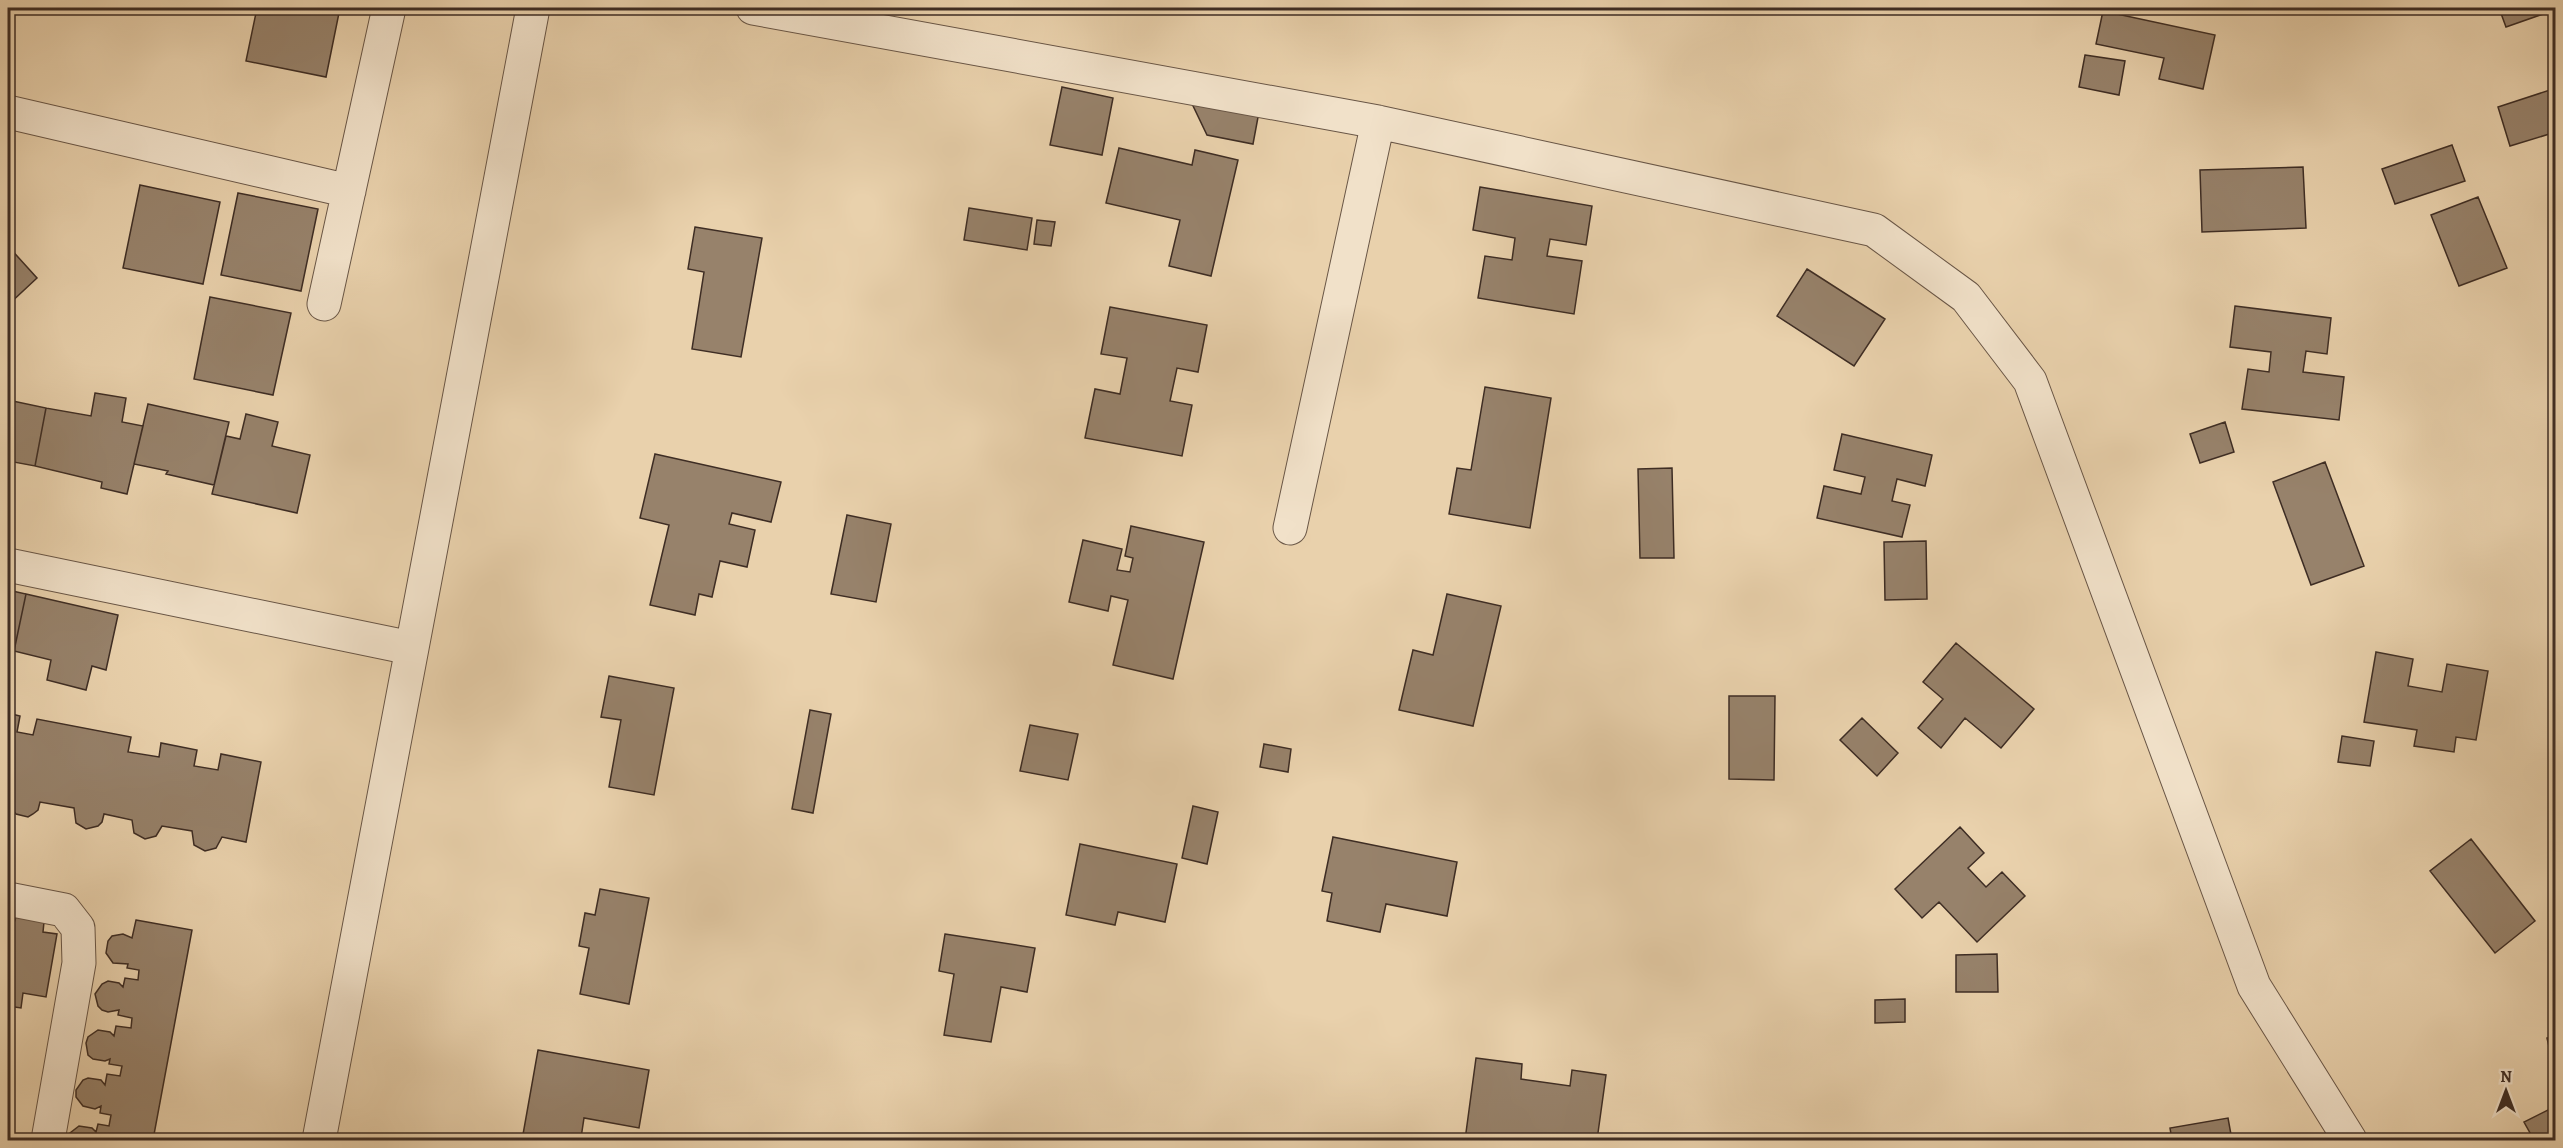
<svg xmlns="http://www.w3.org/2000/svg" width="2563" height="1148" viewBox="0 0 2563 1148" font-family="Alegreya,serif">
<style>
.building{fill:#97826b;stroke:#3e2d24;stroke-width:1.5}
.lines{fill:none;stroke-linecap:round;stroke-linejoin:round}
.minor-casing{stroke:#695646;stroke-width:35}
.minor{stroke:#f1e1c9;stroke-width:33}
</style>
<rect width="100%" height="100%" fill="#e9d1ac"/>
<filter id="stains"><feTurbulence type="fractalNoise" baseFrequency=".00333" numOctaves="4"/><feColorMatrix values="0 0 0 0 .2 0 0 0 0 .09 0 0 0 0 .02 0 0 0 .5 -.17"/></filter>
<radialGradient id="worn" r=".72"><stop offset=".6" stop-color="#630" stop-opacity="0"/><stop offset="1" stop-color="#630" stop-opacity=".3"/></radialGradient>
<path class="building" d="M 257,8 L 340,8 L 326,77 L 246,61 Z
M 2499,8 L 2544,8 L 2546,13 L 2506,27 Z
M 2103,11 L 2215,35 L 2203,89 L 2159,79 L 2164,58 L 2096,44 Z
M 2085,55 L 2125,61 L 2119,95 L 2079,87 Z
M 1062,87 L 1113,98 L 1102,155 L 1050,145 Z
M 1184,87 L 1261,101 L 1253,144 L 1207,135 Z
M 2556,88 L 2556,132 L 2510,146 L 2498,107 Z
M 2452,145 L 2465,181 L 2395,204 L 2382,169 Z
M 1119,148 L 1192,165 L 1195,150 L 1238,160 L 1211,276 L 1169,266 L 1180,220 L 1106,203 Z
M 2303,167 L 2306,228 L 2202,232 L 2200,170 Z
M 140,185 L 220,202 L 203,284 L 123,268 Z
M 1480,187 L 1592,206 L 1586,245 L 1550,239 L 1547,256 L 1582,261 L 1574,314 L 1478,298 L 1485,256 L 1512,260 L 1515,238 L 1473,230 Z
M 238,193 L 318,209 L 301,291 L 221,275 Z
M 2478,197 L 2507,268 L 2459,286 L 2431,215 Z
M 969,208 L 1032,218 L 1027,250 L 964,240 Z
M 1037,220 L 1055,222 L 1051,246 L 1034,244 Z
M 695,227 L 762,238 L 741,357 L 692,349 L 704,272 L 688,269 Z
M 8,246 L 37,278 L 8,305 Z
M 1807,269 L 1885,319 L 1854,366 L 1777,316 Z
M 210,297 L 291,313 L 273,395 L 194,379 Z
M 2235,306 L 2331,318 L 2327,354 L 2306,351 L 2303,372 L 2344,377 L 2339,420 L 2242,409 L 2248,369 L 2269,372 L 2271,352 L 2230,347 Z
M 1110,307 L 1207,325 L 1198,372 L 1177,368 L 1170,401 L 1192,405 L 1182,456 L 1085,438 L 1095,389 L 1120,394 L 1127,358 L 1101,354 Z
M 1485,387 L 1551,398 L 1530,528 L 1449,514 L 1457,468 L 1471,470 Z
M 95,393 L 126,398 L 122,422 L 143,426 L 127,494 L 101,488 L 102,482 L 35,466 L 46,408 L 91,416 Z
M 8,400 L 46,408 L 35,466 L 8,461 Z
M 148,404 L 229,422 L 214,485 L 166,474 L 168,471 L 134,464 Z
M 246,414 L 278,422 L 272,446 L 310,455 L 297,513 L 212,494 L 226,436 L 240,439 Z
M 2225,422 L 2234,452 L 2200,463 L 2190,434 Z
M 1842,434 L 1932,455 L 1925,486 L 1897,479 L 1892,501 L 1910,505 L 1902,537 L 1817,518 L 1824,486 L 1861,494 L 1865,477 L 1834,470 Z
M 655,454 L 781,482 L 771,522 L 732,513 L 729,524 L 755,530 L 747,567 L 720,561 L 712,597 L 699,594 L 695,615 L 650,605 L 669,525 L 640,518 Z
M 2325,462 L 2364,566 L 2311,585 L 2273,482 Z
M 1672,468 L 1674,558 L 1640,558 L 1638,469 Z
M 847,515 L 891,524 L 876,602 L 831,594 Z
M 1131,526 L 1204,542 L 1173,679 L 1113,665 L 1128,600 L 1111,596 L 1108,611 L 1069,602 L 1083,540 L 1122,549 L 1117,570 L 1130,572 L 1133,558 L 1125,556 Z
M 1926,541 L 1927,599 L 1885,600 L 1884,542 Z
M 8,590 L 26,594 L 14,651 L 8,650 Z
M 26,594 L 118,615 L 106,670 L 92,666 L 86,690 L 47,680 L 51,660 L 14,651 Z
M 1447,594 L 1501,606 L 1473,726 L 1399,710 L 1413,650 L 1433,655 Z
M 1956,643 L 2034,709 L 2001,748 L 1965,718 L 1941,748 L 1918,728 L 1943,699 L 1923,682 Z
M 2376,652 L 2413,659 L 2408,686 L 2442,692 L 2447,664 L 2488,671 L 2476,740 L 2456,737 L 2454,752 L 2414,746 L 2417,730 L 2364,722 Z
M 609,676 L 674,688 L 654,795 L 609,787 L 621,720 L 601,717 Z
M 1729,696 L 1775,696 L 1774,780 L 1729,779 Z
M 810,710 L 831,714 L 813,813 L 792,809 Z
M 8,713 L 20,716 L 17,732 L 33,735 L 37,719 L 131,737 L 128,752 L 159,757 L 161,743 L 197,750 L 194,766 L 218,770 L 221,754 L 261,762 L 246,842 L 222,837 L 216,848 L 205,851 L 194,845 L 192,831 L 162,826 L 156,836 L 145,839 L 134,833 L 132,820 L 104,814 L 102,822 L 98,826 L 86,829 L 76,823 L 74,808 L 40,802 L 38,810 L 33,814 L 28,817 L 16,814 L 9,805 L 10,796 L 8,796 Z
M 1862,718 L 1898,753 L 1877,776 L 1840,740 Z
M 1030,725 L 1078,734 L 1068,780 L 1020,771 Z
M 2342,736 L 2374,741 L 2370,766 L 2338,762 Z
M 1264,744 L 1291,749 L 1288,772 L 1260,767 Z
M 1193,806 L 1218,812 L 1207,864 L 1182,858 Z
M 1960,827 L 1984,853 L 1968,868 L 1986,887 L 2002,872 L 2025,896 L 1977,942 L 1939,902 L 1922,918 L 1895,889 Z
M 1333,837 L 1457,862 L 1447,916 L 1386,904 L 1380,932 L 1327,921 L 1332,893 L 1322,891 Z
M 2471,839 L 2535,921 L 2495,953 L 2430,871 Z
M 1080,844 L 1177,864 L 1165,922 L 1118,912 L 1115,925 L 1066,915 Z
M 600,889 L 649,898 L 629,1004 L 580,994 L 589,948 L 579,946 L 585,913 L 595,915 Z
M 16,917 L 44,922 L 43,932 L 57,934 L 46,997 L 23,993 L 21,1008 L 8,1006 L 8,925 L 13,926 Z
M 136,920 L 192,930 L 153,1140 L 67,1140 L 70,1133 L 79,1126 L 92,1128 L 96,1132 L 98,1124 L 109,1126 L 111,1115 L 100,1113 L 101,1106 L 95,1109 L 83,1106 L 76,1097 L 76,1090 L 83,1080 L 88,1078 L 101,1080 L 105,1085 L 107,1074 L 120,1076 L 122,1066 L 109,1064 L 110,1059 L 105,1061 L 93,1059 L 88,1055 L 86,1043 L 88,1037 L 98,1030 L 110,1032 L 114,1036 L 116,1026 L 131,1028 L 132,1018 L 118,1015 L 119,1010 L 108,1012 L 102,1010 L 98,1006 L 95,994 L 102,984 L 108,981 L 119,983 L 123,987 L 125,978 L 138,980 L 139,970 L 127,968 L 128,964 L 113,963 L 106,953 L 108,941 L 112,936 L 123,934 L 132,938 Z
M 945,934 L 1035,948 L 1027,992 L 1001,987 L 991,1042 L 944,1035 L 954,974 L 939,971 Z
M 1997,954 L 1998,992 L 1956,992 L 1956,955 Z
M 1905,999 L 1905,1022 L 1875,1023 L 1875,1000 Z
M 2556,1036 L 2556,1072 L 2555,1072 L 2547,1038 Z
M 538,1050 L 649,1070 L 639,1128 L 584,1118 L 581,1138 L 594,1140 L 522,1140 Z
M 1476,1058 L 1522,1064 L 1521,1079 L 1570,1086 L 1572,1070 L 1606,1075 L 1597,1140 L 1465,1140 Z
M 2556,1106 L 2556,1140 L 2534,1140 L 2524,1122 Z
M 2228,1118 L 2232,1140 L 2172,1140 L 2170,1128 Z
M 725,1134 L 753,1138 L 752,1140 L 724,1140 Z"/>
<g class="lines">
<g class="minor-casing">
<path id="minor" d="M 753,8 L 1378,122 L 1874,230 L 1966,297 L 2030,381 L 2254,986 L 2350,1140
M 8,112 L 349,191
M 324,304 L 389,8
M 1290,528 L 1378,122
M 8,565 L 411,648
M 8,899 L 64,910 L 78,928 L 79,963 L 48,1140
M 319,1140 L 533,8"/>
</g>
<use href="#minor" class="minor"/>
</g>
<rect width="2563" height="1148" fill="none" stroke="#e9d1ac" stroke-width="30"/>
<rect x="9" y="9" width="2545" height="1130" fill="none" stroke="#3e2d24" stroke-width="3"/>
<rect x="15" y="15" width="2533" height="1118" fill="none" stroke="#3e2d24" stroke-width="1.5"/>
<g transform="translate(2506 1091)" stroke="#f1e1c9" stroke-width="4.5" paint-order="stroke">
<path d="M0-4.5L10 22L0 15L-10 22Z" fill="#3e2d24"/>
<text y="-9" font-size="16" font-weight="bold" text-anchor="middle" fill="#3e2d24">N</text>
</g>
<rect width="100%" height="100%" filter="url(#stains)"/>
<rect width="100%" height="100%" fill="url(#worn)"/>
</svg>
